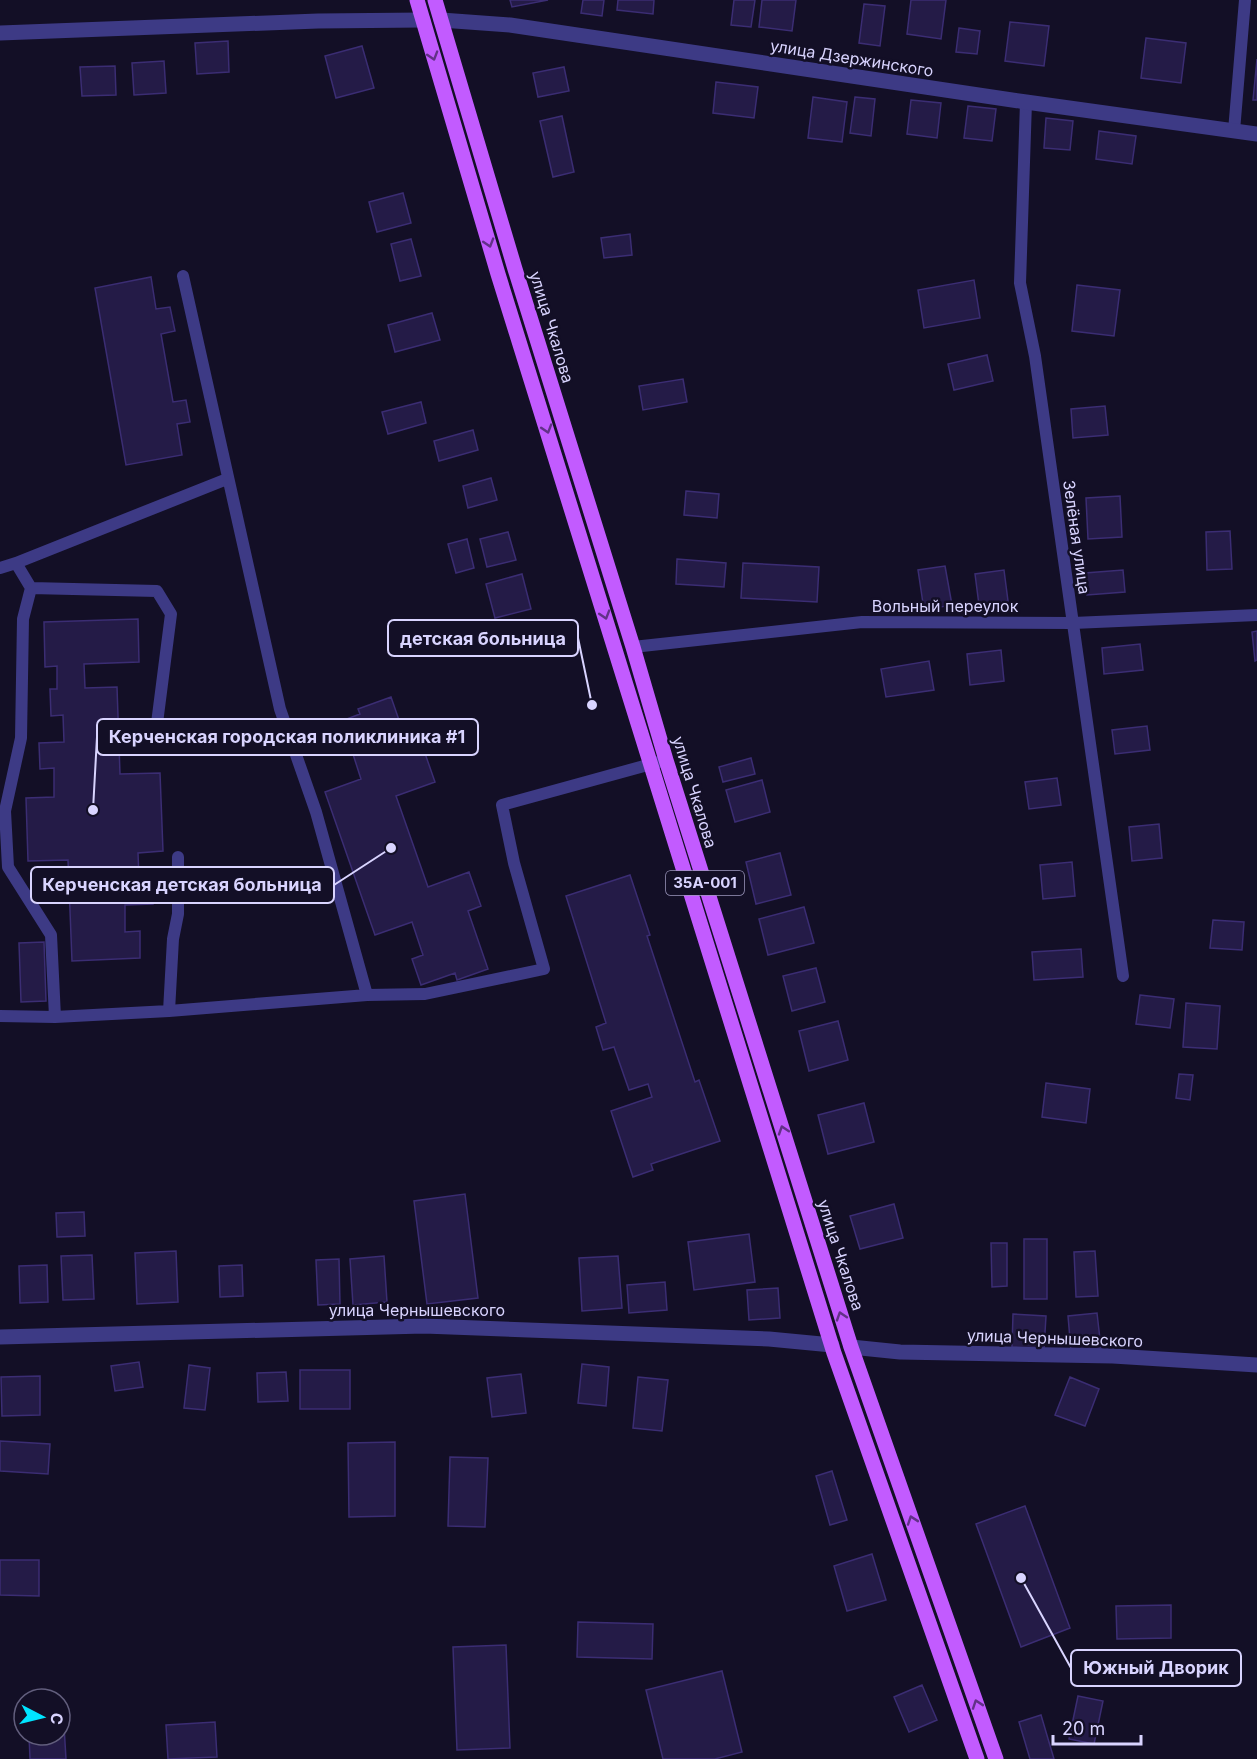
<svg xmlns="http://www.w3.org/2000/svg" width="1257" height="1759" viewBox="0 0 1257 1759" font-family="Inter,sans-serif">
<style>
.building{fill:#241b47;stroke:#3b2d73;stroke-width:1.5}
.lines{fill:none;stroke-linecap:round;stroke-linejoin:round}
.service{stroke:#3d3a85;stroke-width:12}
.minor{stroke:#3d3a85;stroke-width:15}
.primary{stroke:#c25bff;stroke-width:15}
.oneway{stroke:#623188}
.labels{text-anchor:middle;stroke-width:5;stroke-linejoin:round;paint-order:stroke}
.shield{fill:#130f26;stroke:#9e99be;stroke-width:1.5}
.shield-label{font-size:15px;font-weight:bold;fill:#d9d4ff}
.street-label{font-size:16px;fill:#d9d4ff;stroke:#130f26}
.leader{fill:none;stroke:#d9d4ff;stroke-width:2}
.callout-dot{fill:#d9d4ff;stroke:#130f26;stroke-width:2}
.callout{fill:#130f26;stroke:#d9d4ff;stroke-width:2}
.callout-label{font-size:18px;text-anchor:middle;font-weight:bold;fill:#d9d4ff}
</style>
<rect width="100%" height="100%" fill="#130f26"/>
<path class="building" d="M 510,0 L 548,0 L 512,7 Z
M 583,0 L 604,0 L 602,16 L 581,13 Z
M 618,0 L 654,0 L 653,14 L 617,10 Z
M 734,0 L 755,0 L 751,27 L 731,25 Z
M 762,0 L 796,0 L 792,31 L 759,27 Z
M 911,0 L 946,0 L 941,39 L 907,34 Z
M 864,4 L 885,6 L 880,46 L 859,43 Z
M 1010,22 L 1049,26 L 1044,66 L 1005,61 Z
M 959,28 L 980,31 L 977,54 L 956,52 Z
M 1146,38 L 1186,43 L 1181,83 L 1141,78 Z
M 228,41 L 229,72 L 197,74 L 195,43 Z
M 362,46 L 374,88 L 336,98 L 325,56 Z
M 1257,59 L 1257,100 L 1253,100 Z
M 164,61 L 166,93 L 134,95 L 132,63 Z
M 115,66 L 116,95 L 82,96 L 80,67 Z
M 564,67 L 569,91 L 538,97 L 533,73 Z
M 716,82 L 758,87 L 754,118 L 713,113 Z
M 813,97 L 847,102 L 842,142 L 808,138 Z
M 855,97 L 875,99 L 871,136 L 850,133 Z
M 911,100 L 941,103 L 937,138 L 907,134 Z
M 968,106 L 996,109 L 992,141 L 964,138 Z
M 562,116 L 574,172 L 553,177 L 540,121 Z
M 1046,118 L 1073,121 L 1070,150 L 1044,148 Z
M 1099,131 L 1136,136 L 1132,164 L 1096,159 Z
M 403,193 L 411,223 L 377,232 L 369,202 Z
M 630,234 L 632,255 L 604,258 L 601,238 Z
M 411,239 L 421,276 L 400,281 L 391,244 Z
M 151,277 L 156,309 L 170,307 L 175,331 L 161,334 L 173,402 L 186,400 L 190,422 L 177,424 L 182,455 L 126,465 L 95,288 Z
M 974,280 L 980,318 L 924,328 L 918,290 Z
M 1077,285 L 1120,290 L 1114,336 L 1072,331 Z
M 432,313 L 440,340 L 395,352 L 388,325 Z
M 987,355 L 993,381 L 954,390 L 948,364 Z
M 683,379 L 687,402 L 643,410 L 639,386 Z
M 421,402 L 426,423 L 388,434 L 382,412 Z
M 1105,406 L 1108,435 L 1073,438 L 1071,409 Z
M 473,430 L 478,450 L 439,461 L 434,441 Z
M 491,478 L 497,500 L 468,508 L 463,486 Z
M 686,491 L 719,494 L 717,518 L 684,515 Z
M 1120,496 L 1122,537 L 1088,539 L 1086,498 Z
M 1230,531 L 1232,569 L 1207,570 L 1206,532 Z
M 508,532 L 516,560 L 487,567 L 480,539 Z
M 467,539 L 474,568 L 456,573 L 448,544 Z
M 677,559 L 726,563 L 724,587 L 676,584 Z
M 743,563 L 819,567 L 817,602 L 741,598 Z
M 945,566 L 952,605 L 924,610 L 918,570 Z
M 1004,570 L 1008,601 L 979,605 L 975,574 Z
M 1123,570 L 1125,592 L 1087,595 L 1085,573 Z
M 522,574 L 531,609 L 495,618 L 486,584 Z
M 138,619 L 139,662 L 84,664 L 85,688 L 117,687 L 120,774 L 160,773 L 163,851 L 138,853 L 139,878 L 152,878 L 153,904 L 125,905 L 125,932 L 140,931 L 140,958 L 72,961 L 68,860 L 28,861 L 26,798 L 54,797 L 54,768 L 40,769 L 39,743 L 64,742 L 63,715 L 51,716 L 50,689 L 57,689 L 57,666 L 45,667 L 44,622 Z
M 1257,631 L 1257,660 L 1255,661 L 1252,632 Z
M 1140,644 L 1143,670 L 1104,674 L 1102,648 Z
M 1001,650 L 1004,681 L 970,685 L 967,654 Z
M 929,661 L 934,690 L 886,697 L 881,669 Z
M 391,697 L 408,746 L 421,742 L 435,782 L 396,796 L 428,887 L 469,872 L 481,906 L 468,911 L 488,969 L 457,980 L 455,973 L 421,985 L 412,959 L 423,955 L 412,922 L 375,935 L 325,792 L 361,779 L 351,748 L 340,752 L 331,725 L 360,714 L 358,709 Z
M 1147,726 L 1150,750 L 1115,754 L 1112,730 Z
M 751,758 L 755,774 L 723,782 L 719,767 Z
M 1057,778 L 1061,805 L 1029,809 L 1025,782 Z
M 762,780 L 770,812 L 735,822 L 726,790 Z
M 1159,824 L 1162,858 L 1132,861 L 1129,827 Z
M 780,853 L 791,895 L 756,904 L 746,862 Z
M 1072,862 L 1075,896 L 1043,899 L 1040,865 Z
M 630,875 L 650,935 L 647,936 L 695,1082 L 699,1080 L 720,1141 L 651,1164 L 653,1170 L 633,1177 L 611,1111 L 652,1097 L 648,1084 L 629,1090 L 614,1047 L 603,1050 L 596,1027 L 606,1023 L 566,896 Z
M 804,907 L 814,943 L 768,955 L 759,919 Z
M 1213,920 L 1244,922 L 1242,950 L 1210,948 Z
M 44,942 L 46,1001 L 21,1002 L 19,943 Z
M 1081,949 L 1083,977 L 1034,980 L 1032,952 Z
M 816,968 L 825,1002 L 792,1011 L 783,976 Z
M 1140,995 L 1174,999 L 1170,1028 L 1136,1024 Z
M 1186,1003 L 1220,1006 L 1217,1049 L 1183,1047 Z
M 838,1021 L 848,1060 L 809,1071 L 799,1031 Z
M 1179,1074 L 1193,1075 L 1190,1100 L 1176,1098 Z
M 1046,1083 L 1090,1089 L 1086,1123 L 1042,1117 Z
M 864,1103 L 874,1142 L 828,1154 L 818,1115 Z
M 465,1194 L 478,1298 L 427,1304 L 414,1201 Z
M 894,1204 L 903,1238 L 860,1249 L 850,1216 Z
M 84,1212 L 85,1236 L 57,1237 L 56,1213 Z
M 749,1234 L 755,1282 L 694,1290 L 688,1242 Z
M 1024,1239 L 1047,1239 L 1047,1299 L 1024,1299 Z
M 991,1243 L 1007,1243 L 1007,1286 L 992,1287 Z
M 176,1251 L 178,1302 L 137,1304 L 135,1253 Z
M 1095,1251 L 1098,1296 L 1076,1297 L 1074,1252 Z
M 92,1255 L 94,1299 L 63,1300 L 61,1256 Z
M 384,1256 L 387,1302 L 353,1305 L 350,1259 Z
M 618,1256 L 622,1308 L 582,1311 L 579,1258 Z
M 339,1259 L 340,1304 L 318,1305 L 316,1260 Z
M 47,1265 L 48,1302 L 20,1303 L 19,1266 Z
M 242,1265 L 243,1296 L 220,1297 L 219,1266 Z
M 665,1282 L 667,1310 L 629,1313 L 627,1285 Z
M 778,1288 L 780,1318 L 749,1320 L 747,1290 Z
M 1097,1313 L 1101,1348 L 1071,1351 L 1068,1316 Z
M 1013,1314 L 1046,1316 L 1044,1349 L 1012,1347 Z
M 139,1362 L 143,1387 L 115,1391 L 111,1366 Z
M 582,1364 L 609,1367 L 606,1406 L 578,1403 Z
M 189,1365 L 210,1368 L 205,1410 L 184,1408 Z
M 300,1370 L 350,1370 L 350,1409 L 300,1409 Z
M 286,1372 L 288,1401 L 258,1402 L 257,1373 Z
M 521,1374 L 526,1413 L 492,1417 L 487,1378 Z
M 40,1376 L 40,1415 L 2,1416 L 1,1377 Z
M 638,1377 L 668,1380 L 662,1431 L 633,1428 Z
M 1070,1377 L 1099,1389 L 1085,1426 L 1055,1415 Z
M 0,1441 L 50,1444 L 48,1474 L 0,1471 Z
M 395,1442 L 395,1516 L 349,1517 L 348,1443 Z
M 450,1457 L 488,1458 L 485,1527 L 448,1526 Z
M 832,1471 L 847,1520 L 830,1525 L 816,1476 Z
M 1025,1506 L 1070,1628 L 1021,1647 L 976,1524 Z
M 872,1554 L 886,1600 L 847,1611 L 834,1566 Z
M 0,1560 L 39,1560 L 39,1596 L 0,1595 Z
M 1171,1605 L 1171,1638 L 1117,1639 L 1116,1606 Z
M 578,1622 L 653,1624 L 652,1659 L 577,1657 Z
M 506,1645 L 510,1748 L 457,1750 L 453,1647 Z
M 722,1671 L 742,1752 L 715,1759 L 663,1759 L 646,1690 Z
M 922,1685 L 937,1720 L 909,1732 L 894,1697 Z
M 1078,1696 L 1103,1701 L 1094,1744 L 1069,1739 Z
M 60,1709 L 63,1709 L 66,1759 L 30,1759 L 29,1735 L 60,1735 Z
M 1041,1715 L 1054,1759 L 1030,1759 L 1019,1722 Z
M 215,1722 L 217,1757 L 168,1759 L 166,1725 Z"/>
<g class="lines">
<path class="service" d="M 1026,102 L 1020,283 L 1035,356 L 1123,976
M 1234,131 L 1245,0
M 183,276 L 280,709 L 316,812 L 367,995
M 16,563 L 31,588 L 157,591 L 171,614 L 156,731
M 0,568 L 16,563 L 227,479
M 31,588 L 23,619 L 21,738 L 5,811 L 8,867 L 51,935 L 55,1017
M 633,647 L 862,622 L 1073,623 L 1257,615
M 169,1011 L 173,939 L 178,914 L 178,857
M 0,1016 L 55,1017 L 169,1011 L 367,995 L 425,994 L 544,969 L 514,863 L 502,805 L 666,760"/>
<path class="minor" d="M 441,20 L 510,25 L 1026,102 L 1257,134
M 0,33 L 318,21 L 423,20
M 0,1337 L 424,1326 L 769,1339 L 832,1345
M 851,1347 L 900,1352 L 1113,1356 L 1257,1365"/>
<path class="primary" d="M 417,0 L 498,274 L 834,1353 L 977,1759
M 435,0 L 515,269 L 633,647 L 666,760 L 851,1347 L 996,1759"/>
</g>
<defs><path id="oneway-chevron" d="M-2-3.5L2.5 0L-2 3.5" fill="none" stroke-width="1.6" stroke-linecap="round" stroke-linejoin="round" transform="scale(1.5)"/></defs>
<g class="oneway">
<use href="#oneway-chevron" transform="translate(433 56) rotate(73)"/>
<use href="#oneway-chevron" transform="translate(489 243) rotate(73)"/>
<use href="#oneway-chevron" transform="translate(547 429) rotate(73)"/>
<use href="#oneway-chevron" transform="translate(605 615) rotate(73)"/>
<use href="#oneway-chevron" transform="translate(783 1130) rotate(-108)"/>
<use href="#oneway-chevron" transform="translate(841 1316) rotate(-108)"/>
<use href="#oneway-chevron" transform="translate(912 1520) rotate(-109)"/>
<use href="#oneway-chevron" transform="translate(977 1704) rotate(-109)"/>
</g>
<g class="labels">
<rect class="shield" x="666" y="871" width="78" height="24" rx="4.5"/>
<g class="shield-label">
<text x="705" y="888">35А-001</text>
</g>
<g class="street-label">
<text transform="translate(852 58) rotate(9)" y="6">улица Дзержинского</text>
<text transform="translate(552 327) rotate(73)" y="6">улица Чкалова</text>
<text transform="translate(1077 537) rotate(82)" y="6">Зелёная улица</text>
<text x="945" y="612">Вольный переулок</text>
<text transform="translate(695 792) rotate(73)" y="6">улица Чкалова</text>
<text transform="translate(841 1255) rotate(72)" y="6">улица Чкалова</text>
<text x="417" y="1316">улица Чернышевского</text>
<text transform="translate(1055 1338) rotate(2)" y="6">улица Чернышевского</text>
</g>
</g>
<path class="leader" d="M592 705L578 638M93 810L97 737M391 848L334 885M1021 1578L1071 1668"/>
<g class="callout-dot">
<circle cx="592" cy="705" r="6"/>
<circle cx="93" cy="810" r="6"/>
<circle cx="391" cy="848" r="6"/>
<circle cx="1021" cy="1578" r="6"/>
</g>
<g class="callout">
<rect x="388" y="620" width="190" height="36" rx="6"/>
<rect x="97" y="719" width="381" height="36" rx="6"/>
<rect x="31" y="867" width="303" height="36" rx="6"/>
<rect x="1071" y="1650" width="170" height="36" rx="6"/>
</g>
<g class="callout-label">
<text x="483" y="645">детская больница</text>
<text x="287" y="743">Керченская городская поликлиника #1</text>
<text x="182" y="891">Керченская детская больница</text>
<text x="1156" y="1674">Южный Дворик</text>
</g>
<g transform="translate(42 1717) rotate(97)"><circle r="28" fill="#130f26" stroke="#625e7d" stroke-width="1.5"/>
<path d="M0-4.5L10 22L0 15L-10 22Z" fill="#00e5ff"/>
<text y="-9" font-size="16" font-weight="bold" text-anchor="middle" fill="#d9d4ff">С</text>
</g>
<path d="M1053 1735v9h88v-9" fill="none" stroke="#d9d4ff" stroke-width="3"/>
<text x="1062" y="1735" font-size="18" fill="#d9d4ff" stroke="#130f26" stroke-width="4.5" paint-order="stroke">20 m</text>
</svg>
